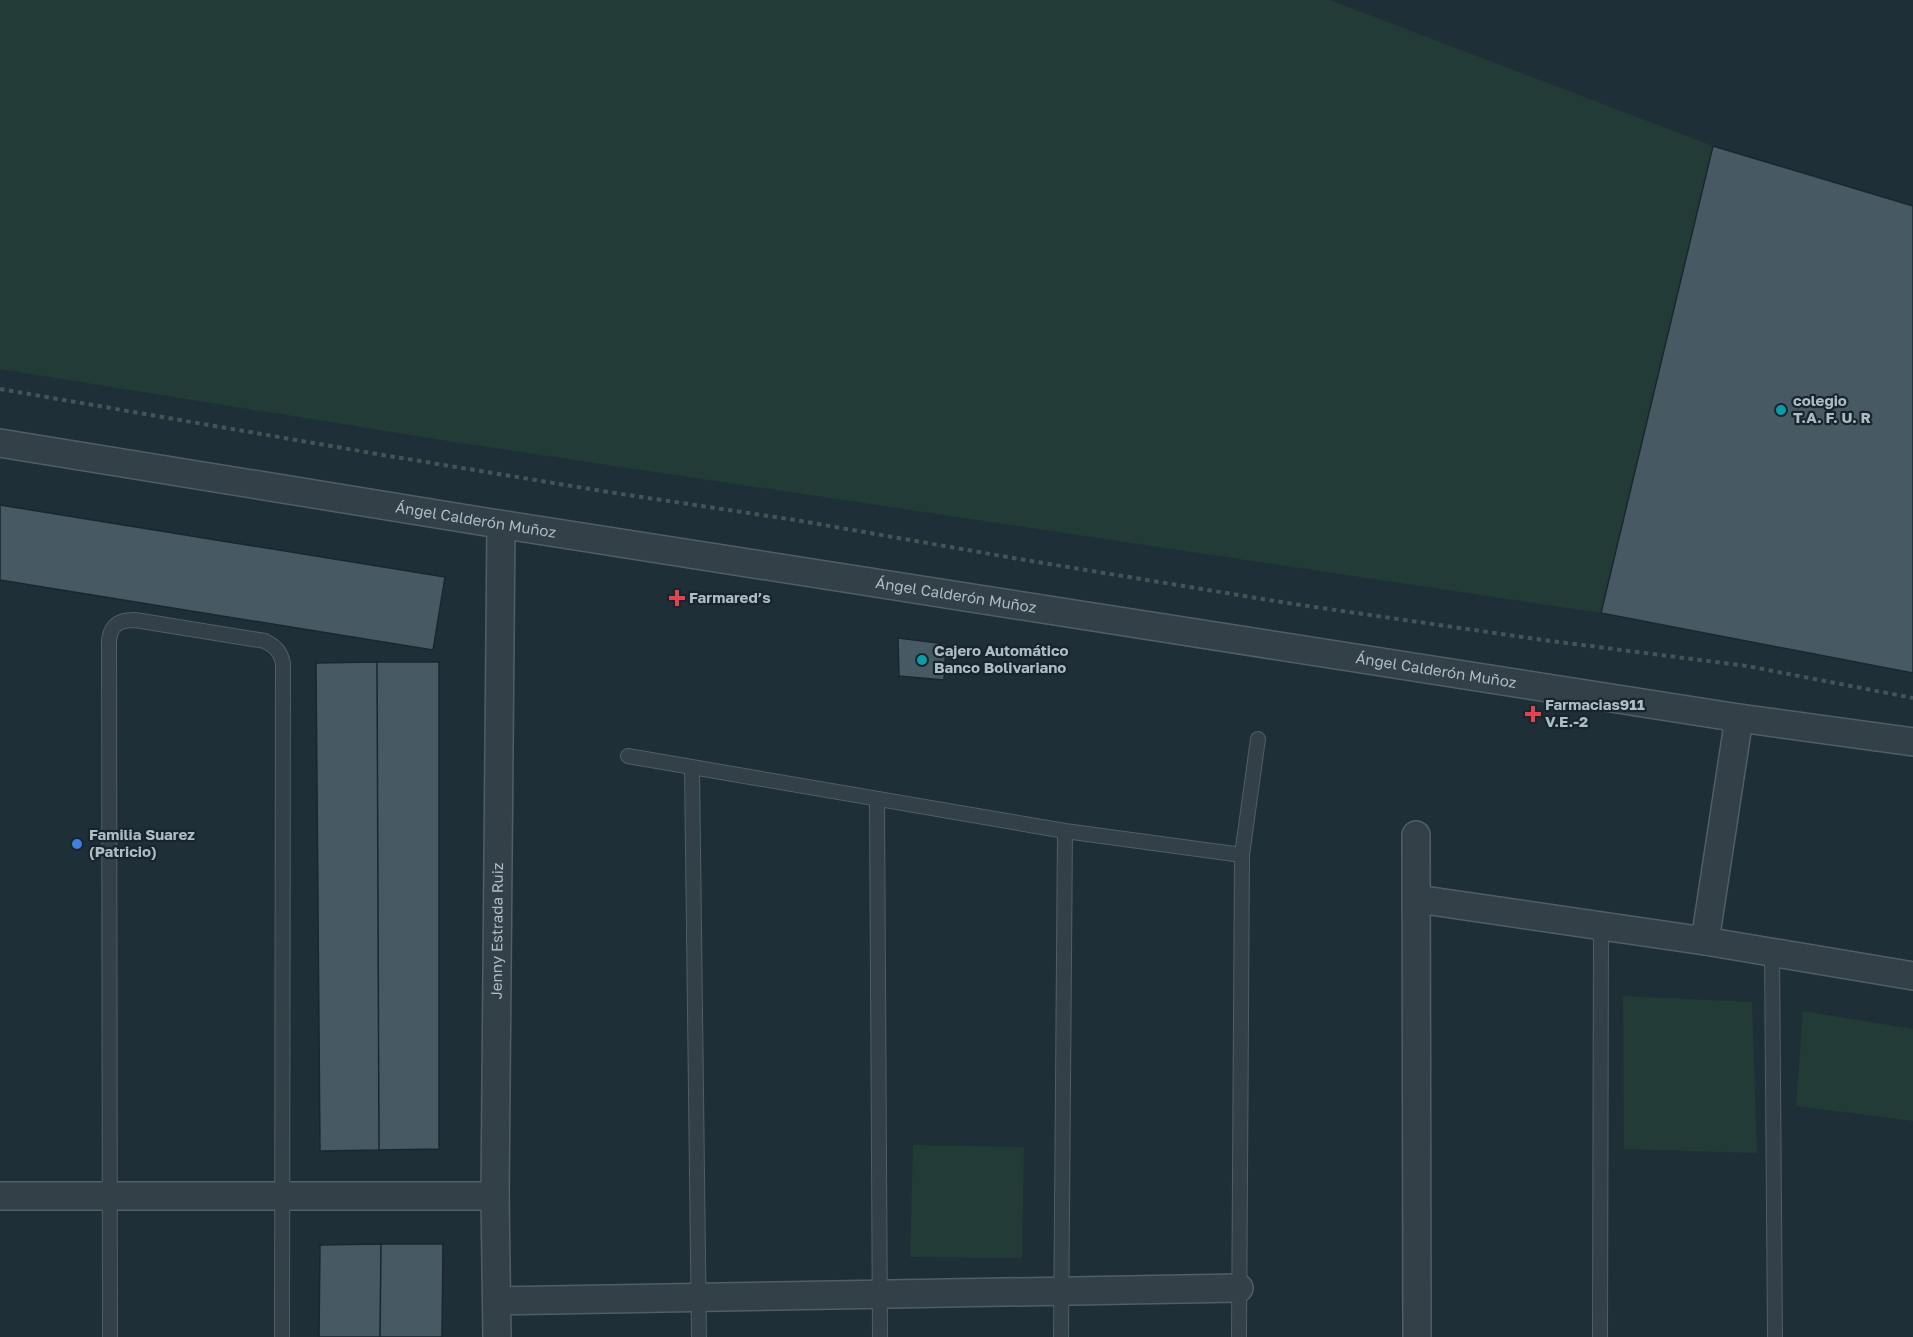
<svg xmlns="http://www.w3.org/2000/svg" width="1913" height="1337" viewBox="0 0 1913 1337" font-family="'Golos Text',sans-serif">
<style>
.green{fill:#223b37}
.building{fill:#475a64;stroke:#1a272e;stroke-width:1.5}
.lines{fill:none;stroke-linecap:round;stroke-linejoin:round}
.service-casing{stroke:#505e66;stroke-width:16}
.minor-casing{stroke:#505e66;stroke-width:30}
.path{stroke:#415755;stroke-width:4;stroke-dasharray:4.5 4.5;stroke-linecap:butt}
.service{stroke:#334048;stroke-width:14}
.minor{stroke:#334048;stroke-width:27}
.culture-dot{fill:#0f9aa8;stroke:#19252c;stroke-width:2}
.health-dot{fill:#e0444e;stroke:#19252c;stroke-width:2}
.shop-dot{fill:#3f7fe0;stroke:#19252c;stroke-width:2}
.labels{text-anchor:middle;stroke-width:4.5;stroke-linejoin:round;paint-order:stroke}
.poi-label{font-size:15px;font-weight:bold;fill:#adbcc5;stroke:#19252c;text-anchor:start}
.street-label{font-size:15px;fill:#adbcc5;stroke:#19252c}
</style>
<rect width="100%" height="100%" fill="#1f2f37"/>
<path class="green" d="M 0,0 L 1330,0 L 1713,146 L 1913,206 L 1913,673 L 1601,613 L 448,441 L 0,369 Z
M 1623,996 L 1752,1002 L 1757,1153 L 1624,1149 Z
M 1803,1011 L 1913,1029 L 1913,1121 L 1796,1106 Z
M 913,1145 L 1024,1147 L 1022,1258 L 910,1257 Z"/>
<path class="building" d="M 1713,146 L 1913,206 L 1913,673 L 1601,613 Z
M 0,505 L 445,577 L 433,650 L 0,580 Z
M 898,638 L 946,644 L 944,680 L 899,676 Z
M 377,662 L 439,662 L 439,1149 L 379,1150 Z
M 377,662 L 379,1150 L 320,1151 L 316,663 Z
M 381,1244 L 443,1244 L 442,1337 L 380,1337 Z
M 381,1244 L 380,1337 L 319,1337 L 320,1245 Z"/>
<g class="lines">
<g class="service-casing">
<path id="service" d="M 628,756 L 1065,831 L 1242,855
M 692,767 L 699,1337
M 877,799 L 880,1337
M 1772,952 L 1775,1337
M 110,1337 L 109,640 C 111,624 120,620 135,620 L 265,641 C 276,647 280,651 283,663 L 282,1337
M 1061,1337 L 1065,831
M 1239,1337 L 1242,855 L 1258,739
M 1600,1337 L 1601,925"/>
</g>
<g class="minor-casing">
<g id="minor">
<path id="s1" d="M 0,443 L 486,522 L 1739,718 L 1913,742"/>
<path d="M 1416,835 L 1417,1337"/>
<path d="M 1417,899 L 1705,941 L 1913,976"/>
<path d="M 1705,941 L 1739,718"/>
<path d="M 0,1196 L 495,1196"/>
<path d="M 497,1301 L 1239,1288"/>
<path id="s2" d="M 497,1337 L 495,1196 L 501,525"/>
</g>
</g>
<path class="path" d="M 0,389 L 383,455 L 608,492 L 795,520 L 1025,560 L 1287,603 L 1543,640 L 1747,666 L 1913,698"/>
<use href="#service" class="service"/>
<use href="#minor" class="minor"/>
</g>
<g class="culture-dot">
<circle cx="1781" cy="410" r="6"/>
<circle cx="922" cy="660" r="6"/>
</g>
<g class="health-dot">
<path d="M674 589h6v6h6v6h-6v6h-6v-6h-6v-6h6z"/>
<path d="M1530 705h6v6h6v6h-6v6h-6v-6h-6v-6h6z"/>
</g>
<circle class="shop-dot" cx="77" cy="844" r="6"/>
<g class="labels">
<g class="poi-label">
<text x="1793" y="406">colegio<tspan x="1793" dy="17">T.A. F. U. R</tspan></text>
<text x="689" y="603">Farmared’s</text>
<text x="934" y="656">Cajero Automático<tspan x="934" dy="17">Banco Bolivariano</tspan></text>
<text x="1545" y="710">Farmacias911<tspan x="1545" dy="17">V.E.-2</tspan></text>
<text x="89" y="840">Familia Suarez<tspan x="89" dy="17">(Patricio)</tspan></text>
</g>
<g class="street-label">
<text dy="5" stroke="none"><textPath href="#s1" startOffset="482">Ángel Calderón Muñoz</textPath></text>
<text dy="5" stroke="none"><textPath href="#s1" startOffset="968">Ángel Calderón Muñoz</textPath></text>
<text dy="5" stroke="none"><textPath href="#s1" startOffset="1454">Ángel Calderón Muñoz</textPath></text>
<text dy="5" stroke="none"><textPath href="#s2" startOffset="406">Jenny Estrada Ruiz</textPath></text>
</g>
</g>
</svg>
